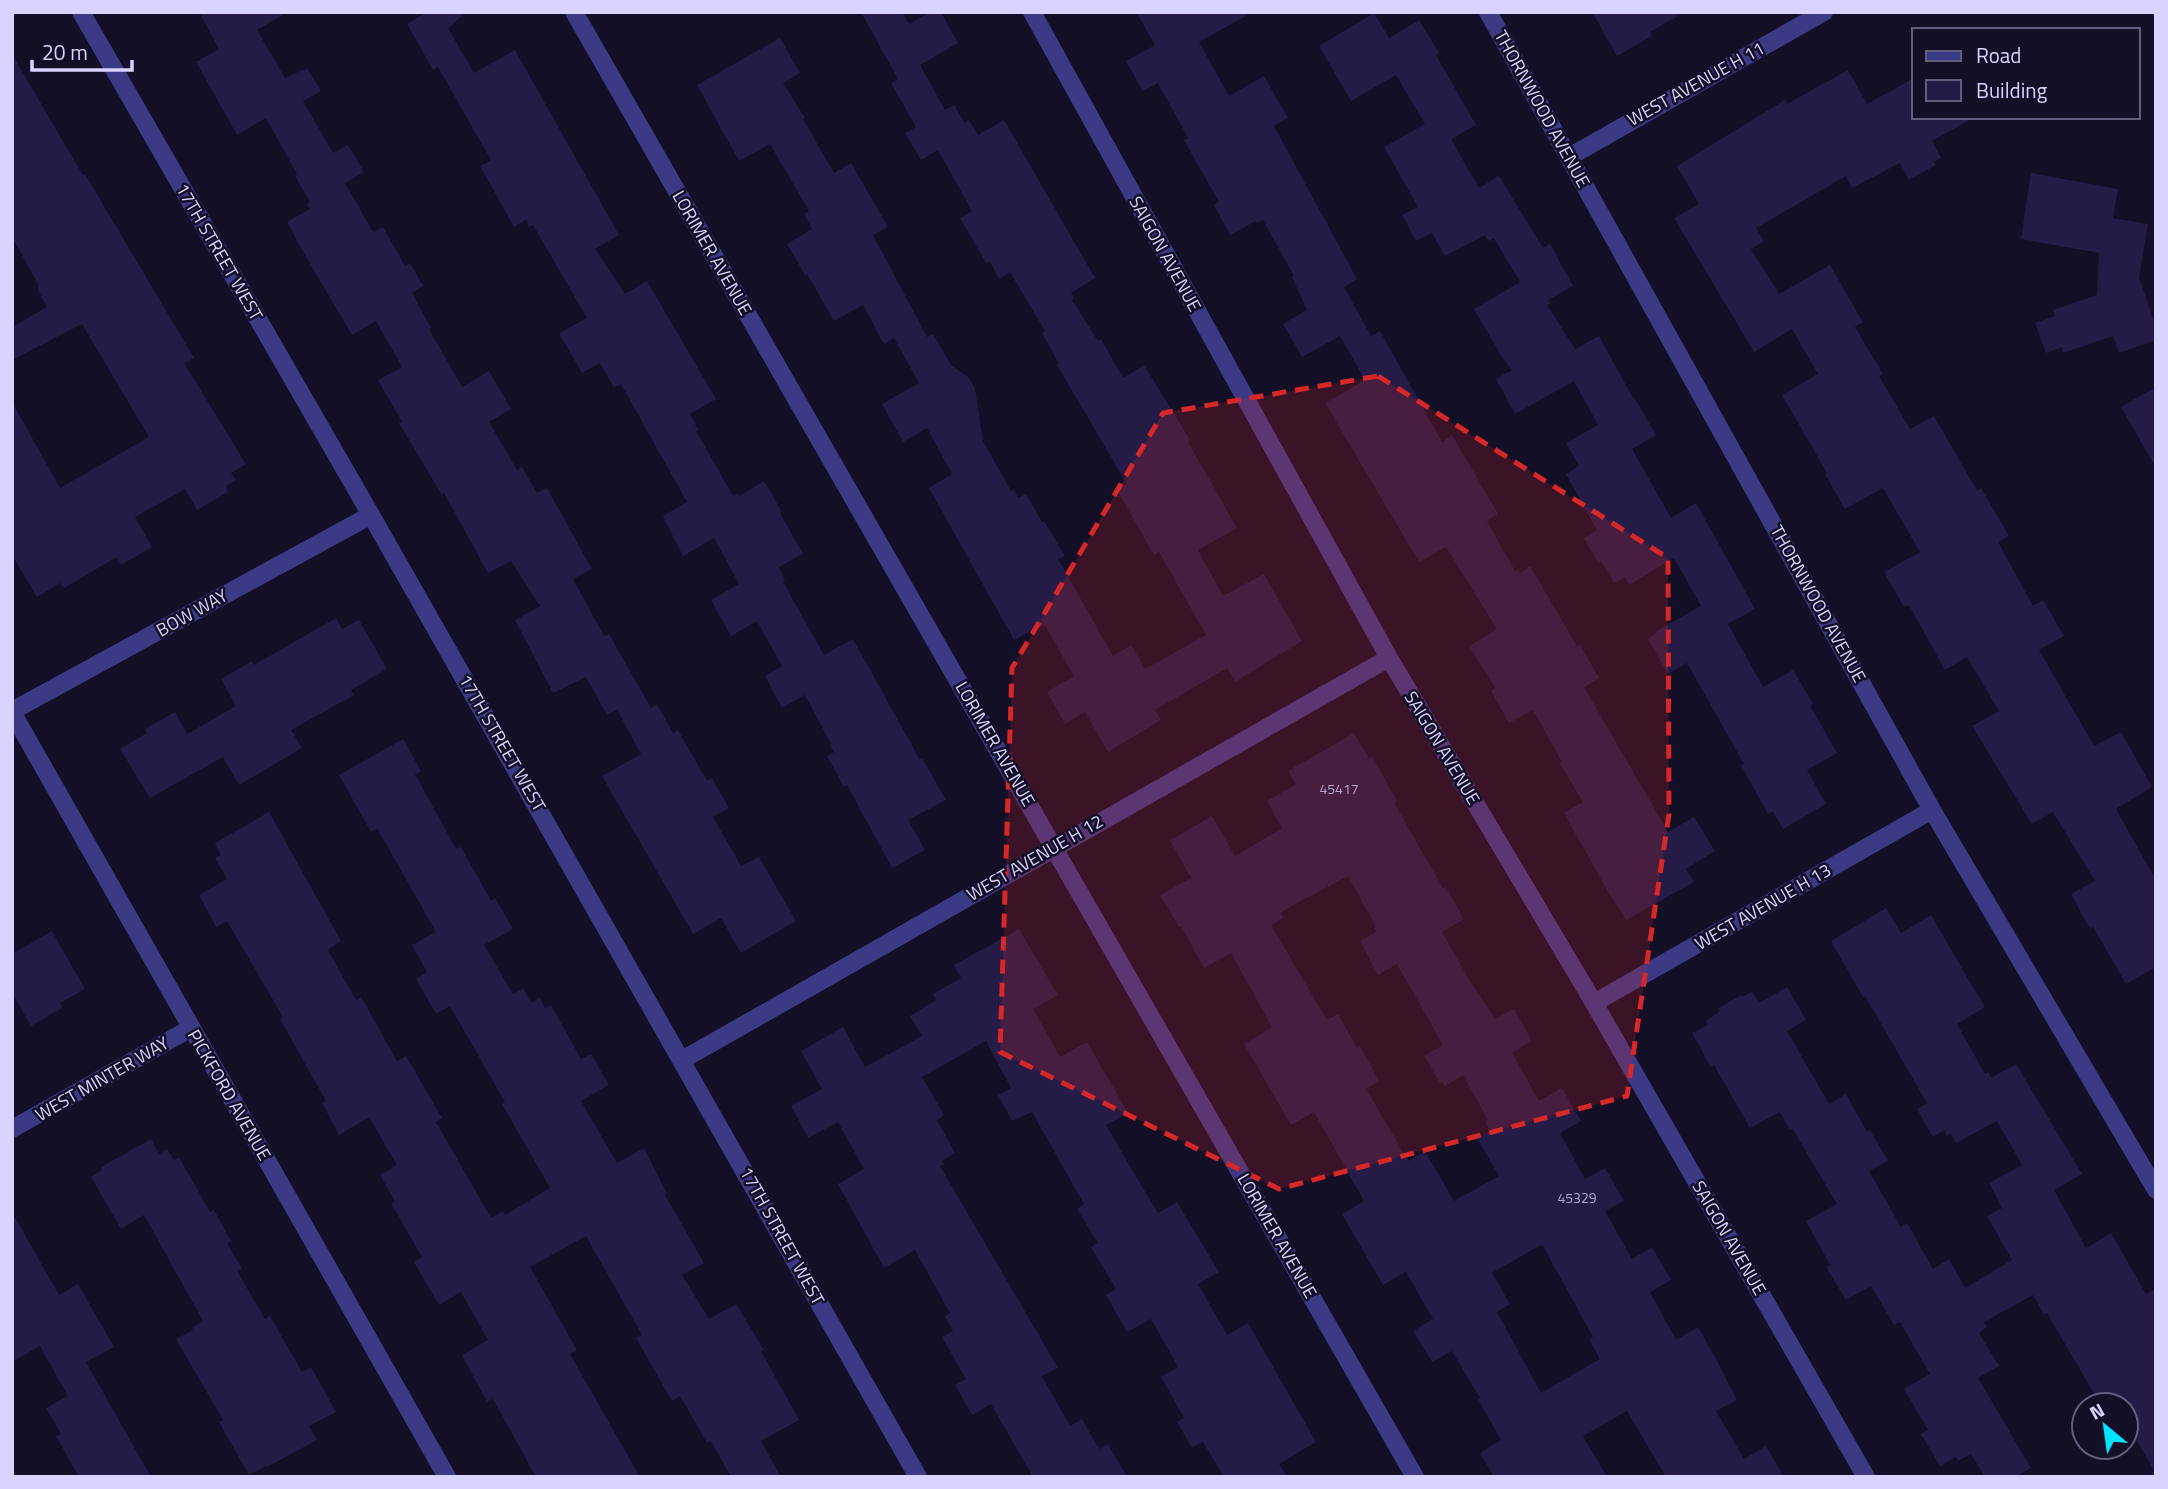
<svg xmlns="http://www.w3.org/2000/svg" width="2168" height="1489" viewBox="0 0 2168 1489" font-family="'Titillium Web',sans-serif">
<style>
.building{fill:#241b47;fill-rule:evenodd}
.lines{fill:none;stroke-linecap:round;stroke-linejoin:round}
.minor{stroke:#3d3a85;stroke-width:18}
.marked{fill:#d62828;fill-opacity:0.2;stroke:#d62828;stroke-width:5;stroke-dasharray:14 9;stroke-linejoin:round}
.labels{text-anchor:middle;stroke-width:5;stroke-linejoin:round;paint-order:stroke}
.number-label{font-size:14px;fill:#aca6d1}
.street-label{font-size:18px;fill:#d9d4ff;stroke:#130f26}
</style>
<rect width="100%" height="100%" fill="#130f26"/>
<path class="building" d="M 199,12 L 287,12 L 257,30 L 285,78 L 307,68 L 321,91 L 303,101 L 333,153 L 348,145 L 364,172 L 345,183 L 373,232 L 383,227 L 405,266 L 410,263 L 423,286 L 412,293 L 431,328 L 429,329 L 462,387 L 489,371 L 511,409 L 489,422 L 517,470 L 522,467 L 537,493 L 547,488 L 592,569 L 573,579 L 604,636 L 609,634 L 651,708 L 657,704 L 673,733 L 678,730 L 707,781 L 712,778 L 729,808 L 713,817 L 741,866 L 759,857 L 796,921 L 741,953 L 721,918 L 693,934 L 602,776 L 641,754 L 617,710 L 607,715 L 586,677 L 553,693 L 515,620 L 540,606 L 511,561 L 488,573 L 444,493 L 442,495 L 399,423 L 402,422 L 378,380 L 402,367 L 376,321 L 352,335 L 305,255 L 287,222 L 310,209 L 307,204 L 310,202 L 295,176 L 297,174 L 266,118 L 237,135 L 196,62 L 219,49 Z
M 427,12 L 467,12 L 448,28 L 474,73 L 515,50 L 619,235 L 595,249 L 625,294 L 647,281 L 716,399 L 690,414 L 698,430 L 696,431 L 733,496 L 738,493 L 739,496 L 764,481 L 782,512 L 780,513 L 803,554 L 779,567 L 785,581 L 783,582 L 824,655 L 853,639 L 920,760 L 922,758 L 946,800 L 908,820 L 925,850 L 892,868 L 847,785 L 844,787 L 827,756 L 834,752 L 831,747 L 832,746 L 805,695 L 782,708 L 765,676 L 782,666 L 757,621 L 731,636 L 711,600 L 739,584 L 714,538 L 683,556 L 663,516 L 687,502 L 621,384 L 614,388 L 600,363 L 582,373 L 559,333 L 587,318 L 533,225 L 529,227 L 526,220 L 514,227 L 480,166 L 491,160 L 438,67 L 433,70 L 407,24 Z
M 861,12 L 902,12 L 909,24 L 930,12 L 941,12 L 958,43 L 920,65 L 945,110 L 954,105 L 965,123 L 969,120 L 978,135 L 1004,120 L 1095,278 L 1071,293 L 1074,298 L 1072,300 L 1098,341 L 1101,339 L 1123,378 L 1144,365 L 1190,440 L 1188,442 L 1237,528 L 1198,550 L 1223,596 L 1264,574 L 1302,641 L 1235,682 L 1227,668 L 1155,710 L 1161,720 L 1108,752 L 1085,712 L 1065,724 L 1047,692 L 1074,676 L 1045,625 L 1040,627 L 1039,626 L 1014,640 L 929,488 L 952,474 L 927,428 L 903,442 L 882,404 L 919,383 L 894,338 L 884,344 L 863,305 L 834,321 L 807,274 L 805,275 L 787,244 L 812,229 L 804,214 L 809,211 L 770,144 L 739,161 L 697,85 L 780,38 L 800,73 L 783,83 L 805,118 L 803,119 L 834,173 L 851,163 L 888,227 L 873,235 L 927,337 L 933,334 L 951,365 L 968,377 L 975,388 L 983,441 L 1011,491 L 1014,490 L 1018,498 L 1026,494 L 1042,522 L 1044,521 L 1065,556 L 1058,559 L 1113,656 L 1131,645 L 1145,669 L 1206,635 L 1159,552 L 1154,555 L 1117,490 L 1127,484 L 1057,365 L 1059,364 L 1042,333 L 1045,331 L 1010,272 L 999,279 L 990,261 L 986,263 L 960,218 L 972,211 L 938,150 L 921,160 L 905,133 L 916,127 L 891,83 L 898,79 Z
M 1136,12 L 1253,12 L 1199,42 L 1229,96 L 1264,76 L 1288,118 L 1274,126 L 1357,279 L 1344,287 L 1371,336 L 1380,331 L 1442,442 L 1452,435 L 1498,514 L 1487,521 L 1515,571 L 1518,570 L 1520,573 L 1530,566 L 1577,646 L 1580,645 L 1599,678 L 1584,687 L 1668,832 L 1694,817 L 1715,851 L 1686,869 L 1694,882 L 1626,920 L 1607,890 L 1564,813 L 1583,802 L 1560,764 L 1562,762 L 1533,710 L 1509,723 L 1491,691 L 1495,688 L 1469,646 L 1497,629 L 1446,547 L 1419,562 L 1325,403 L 1365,380 L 1340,336 L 1302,357 L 1283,324 L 1307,310 L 1292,277 L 1294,276 L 1263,220 L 1257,223 L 1256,221 L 1230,235 L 1214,205 L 1219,202 L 1184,140 L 1188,138 L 1158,83 L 1143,91 L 1126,61 L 1155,45 Z
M 1592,12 L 1685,12 L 1650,32 L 1652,36 L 1617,56 Z
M 1374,13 L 1389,38 L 1419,20 L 1439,53 L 1436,55 L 1476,125 L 1453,138 L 1452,141 L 1479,188 L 1499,176 L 1543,248 L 1550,244 L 1573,286 L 1548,300 L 1550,304 L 1547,305 L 1575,349 L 1599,336 L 1634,400 L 1635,399 L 1656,435 L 1632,449 L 1671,518 L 1696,503 L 1755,609 L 1728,624 L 1763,687 L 1793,670 L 1813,704 L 1810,705 L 1837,753 L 1807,770 L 1826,804 L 1783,829 L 1773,811 L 1768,814 L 1741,765 L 1744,764 L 1687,663 L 1668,674 L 1648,639 L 1657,633 L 1656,631 L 1701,606 L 1674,558 L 1629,585 L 1625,577 L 1614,583 L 1601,561 L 1598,563 L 1584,538 L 1597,530 L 1566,474 L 1579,466 L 1566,443 L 1598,425 L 1574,381 L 1515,414 L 1496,379 L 1512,370 L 1502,357 L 1474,309 L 1520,282 L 1494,238 L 1489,241 L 1485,235 L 1445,256 L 1432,233 L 1416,241 L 1402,215 L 1418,207 L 1384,147 L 1425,124 L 1396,75 L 1351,101 L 1319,46 Z
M 12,54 L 74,160 L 83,175 L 85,174 L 194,358 L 184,363 L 246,464 L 231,473 L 236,480 L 226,486 L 228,492 L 197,510 L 185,489 L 135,517 L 152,547 L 121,565 L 117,557 L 64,588 L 61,583 L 37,597 L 12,555 L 12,402 L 60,488 L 149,437 L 82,324 L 12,360 L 12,327 L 47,307 L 38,290 L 38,284 L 12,237 Z
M 1848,70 L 1867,104 L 1914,78 L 1914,117 L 1975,117 L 1932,141 L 1941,158 L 1934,162 L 1936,165 L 1909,180 L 1900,163 L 1852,188 L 1846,176 L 1756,228 L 1764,241 L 1751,249 L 1779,294 L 1830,265 L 1863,322 L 1855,327 L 1883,374 L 1879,376 L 1910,429 L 1934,416 L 1977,491 L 1981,488 L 2009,536 L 1998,542 L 2033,606 L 2043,600 L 2064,636 L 2039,650 L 2094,746 L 2121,732 L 2152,787 L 2116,809 L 2156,880 L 2156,967 L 2126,984 L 2093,927 L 2090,929 L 2071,894 L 2095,881 L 2053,812 L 2032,824 L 1972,726 L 1999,711 L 1967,657 L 1945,670 L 1909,605 L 1904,607 L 1884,572 L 1920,552 L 1883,488 L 1845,509 L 1825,474 L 1827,473 L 1782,395 L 1818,374 L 1792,329 L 1754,352 L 1674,218 L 1699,204 L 1677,166 L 1785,100 L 1787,104 Z
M 2031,173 L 2118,189 L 2113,218 L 2148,224 L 2139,278 L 2156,327 L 2156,340 L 2119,353 L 2113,336 L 2063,353 L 2062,347 L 2046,353 L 2035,323 L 2055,316 L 2053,310 L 2097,295 L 2099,253 L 2021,239 Z
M 2156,387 L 2156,468 L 2121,407 Z
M 336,618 L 342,629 L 359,620 L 387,669 L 351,690 L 354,695 L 291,730 L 302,748 L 239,785 L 223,757 L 150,798 L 120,749 L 147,733 L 145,729 L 175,712 L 187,734 L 236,706 L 221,679 L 252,661 L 254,665 Z
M 1354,733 L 1369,758 L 1372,756 L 1397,801 L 1394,803 L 1443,888 L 1446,887 L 1464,919 L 1442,932 L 1471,983 L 1495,1019 L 1514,1009 L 1532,1041 L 1512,1053 L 1539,1101 L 1562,1088 L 1581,1121 L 1560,1133 L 1585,1179 L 1605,1168 L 1624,1201 L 1605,1211 L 1632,1259 L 1652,1247 L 1671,1280 L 1650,1292 L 1676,1340 L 1698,1327 L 1716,1359 L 1737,1400 L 1716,1411 L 1744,1459 L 1766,1446 L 1784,1477 L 1666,1477 L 1627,1411 L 1583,1436 L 1607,1477 L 1494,1477 L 1480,1453 L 1501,1440 L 1478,1399 L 1480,1398 L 1452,1351 L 1432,1362 L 1413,1331 L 1433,1319 L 1406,1272 L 1383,1285 L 1342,1214 L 1364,1201 L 1314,1112 L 1291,1125 L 1244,1044 L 1272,1027 L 1231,953 L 1204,968 L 1181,926 L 1179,927 L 1160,895 L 1191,878 L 1170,840 L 1212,816 L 1235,856 L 1282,828 L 1267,801 L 1296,784 L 1288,771 ZM 1348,876 L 1376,927 L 1374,928 L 1376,932 L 1360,941 L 1378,975 L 1397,964 L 1443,1045 L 1424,1056 L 1440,1083 L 1442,1082 L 1445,1086 L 1463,1075 L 1488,1120 L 1485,1121 L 1490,1131 L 1477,1138 L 1499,1176 L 1454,1201 L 1425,1151 L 1408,1161 L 1368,1092 L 1367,1088 L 1379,1081 L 1360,1046 L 1357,1048 L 1338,1014 L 1327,1020 L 1271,925 L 1284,918 L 1281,913 L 1286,909 ZM 1539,1246 L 1543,1246 L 1593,1337 L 1589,1339 L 1600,1359 L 1541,1393 L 1497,1312 L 1510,1304 L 1492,1273 Z
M 403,739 L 421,771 L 415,774 L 456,849 L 461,847 L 491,901 L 495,898 L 513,929 L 484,945 L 513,994 L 523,988 L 531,1003 L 540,998 L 545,1008 L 551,1005 L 581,1059 L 591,1054 L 609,1085 L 581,1101 L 617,1163 L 644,1148 L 667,1194 L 665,1195 L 704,1263 L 682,1275 L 709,1319 L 736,1304 L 764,1350 L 761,1351 L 799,1420 L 761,1441 L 781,1477 L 731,1477 L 711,1441 L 707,1443 L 680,1396 L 672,1401 L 636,1338 L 642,1335 L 586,1236 L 530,1267 L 577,1350 L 570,1354 L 640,1477 L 536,1477 L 493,1399 L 487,1402 L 462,1355 L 488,1340 L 461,1292 L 439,1305 L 414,1262 L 422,1257 L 391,1203 L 395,1201 L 380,1175 L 397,1165 L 369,1117 L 339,1135 L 322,1103 L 326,1101 L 280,1019 L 283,1017 L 227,921 L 216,927 L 199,895 L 227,879 L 215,858 L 221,855 L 215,843 L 269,812 L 341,941 L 328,950 L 356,1000 L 361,997 L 397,1061 L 406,1056 L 442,1118 L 436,1122 L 491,1218 L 503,1211 L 505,1215 L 550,1188 L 502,1104 L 505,1102 L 450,1006 L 436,1014 L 416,979 L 427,972 L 412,945 L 436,932 L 377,828 L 371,832 L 339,775 Z
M 1886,908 L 1901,933 L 1931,915 L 1964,972 L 1985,1007 L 1957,1024 L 1985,1074 L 1988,1072 L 1991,1078 L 2016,1064 L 2082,1174 L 2054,1190 L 2086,1248 L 2111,1233 L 2146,1294 L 2156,1288 L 2156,1474 L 2126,1422 L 2126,1405 L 2117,1405 L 2111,1395 L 2099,1402 L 2047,1313 L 2044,1314 L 2033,1295 L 1984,1322 L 1987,1327 L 1979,1333 L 1999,1366 L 1978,1378 L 2031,1468 L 2015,1477 L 1985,1477 L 1971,1454 L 1958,1461 L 1956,1457 L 1940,1466 L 1921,1434 L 1928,1430 L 1904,1389 L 1930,1374 L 1900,1322 L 1894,1325 L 1871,1286 L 1846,1300 L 1826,1267 L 1830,1265 L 1806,1221 L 1837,1204 L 1792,1128 L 1790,1130 L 1780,1112 L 1750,1128 L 1714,1065 L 1711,1067 L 1692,1033 L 1708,1025 L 1706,1021 L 1720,1011 L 1719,1008 L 1741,995 L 1742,997 L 1752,992 L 1759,1003 L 1787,987 L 1806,1020 L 1787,1031 L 1829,1104 L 1846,1094 L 1867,1132 L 1870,1130 L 1888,1161 L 1869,1171 L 1901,1227 L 1907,1223 L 1933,1269 L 1949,1259 L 1965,1288 L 2012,1260 L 1987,1216 L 2002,1208 L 1989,1183 L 2022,1165 L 1997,1121 L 1956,1143 L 1951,1133 L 1947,1136 L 1944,1130 L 1933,1137 L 1917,1109 L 1927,1103 L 1865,996 L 1863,997 L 1831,941 Z
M 1019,929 L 1058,995 L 1033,1009 L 1060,1057 L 1087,1042 L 1128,1113 L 1106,1125 L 1135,1175 L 1158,1213 L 1177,1202 L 1219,1272 L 1198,1284 L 1227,1335 L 1248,1323 L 1316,1442 L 1279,1464 L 1287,1477 L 1224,1477 L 1203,1442 L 1192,1448 L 1177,1422 L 1184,1418 L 1161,1377 L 1178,1367 L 1151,1319 L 1127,1332 L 1106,1295 L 1116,1289 L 1091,1247 L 1098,1243 L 1077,1209 L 1084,1204 L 1032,1112 L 1012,1121 L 998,1095 L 1011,1088 L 986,1041 L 922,1077 L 944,1115 L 937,1120 L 955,1153 L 942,1161 L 944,1164 L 940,1166 L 1058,1368 L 1042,1376 L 1070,1426 L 1082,1419 L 1099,1449 L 1108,1444 L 1127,1477 L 1033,1477 L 991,1404 L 972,1415 L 955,1385 L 966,1379 L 942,1337 L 953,1331 L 945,1316 L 950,1313 L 915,1250 L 884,1268 L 838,1184 L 864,1169 L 838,1122 L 808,1138 L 791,1106 L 822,1089 L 801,1051 L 843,1027 L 865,1067 L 922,1036 L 910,1016 L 936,1000 L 933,994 L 961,978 L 954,965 Z
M 52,931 L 85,989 L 60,1003 L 62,1008 L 31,1026 L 12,993 L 12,954 Z
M 151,1139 L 159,1154 L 167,1149 L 174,1160 L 179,1157 L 210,1212 L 214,1210 L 231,1241 L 227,1243 L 242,1269 L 237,1271 L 265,1319 L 270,1316 L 302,1372 L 311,1367 L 336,1412 L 309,1426 L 317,1440 L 267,1467 L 266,1466 L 249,1475 L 219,1422 L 223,1420 L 176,1339 L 193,1330 L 192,1328 L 203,1321 L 144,1215 L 121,1229 L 91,1177 L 102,1170 L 101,1167 Z
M 12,1212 L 59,1295 L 78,1284 L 114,1347 L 86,1362 L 151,1477 L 79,1477 L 56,1436 L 61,1434 L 46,1408 L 68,1396 L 40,1346 L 12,1362 Z"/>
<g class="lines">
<path class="minor" d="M 81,12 L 371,515 L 918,1477
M 574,12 L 1415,1477
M 1032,12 L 1389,658 L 1594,1003 L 1866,1477
M 1488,12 L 1932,810 L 2156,1190
M 1569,157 L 1824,12
M 12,711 L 371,515
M 12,712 L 447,1477
M 1594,1003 L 1932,810
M 682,1060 L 1389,658
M 12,1129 L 191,1028"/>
</g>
<path class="marked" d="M 1378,376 L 1668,558 L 1669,814 L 1627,1096 L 1279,1189 L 1000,1052 L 1012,668 L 1163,413 Z"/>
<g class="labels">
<g class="number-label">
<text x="1339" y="794">45417</text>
<text x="1577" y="1203">45329</text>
</g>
<g class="street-label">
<text transform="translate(1696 84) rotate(-29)" y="6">WEST AVENUE H 11</text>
<text transform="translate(1542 109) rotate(61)" y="6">THORNWOOD AVENUE</text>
<text transform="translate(219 252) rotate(60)" y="6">17TH STREET WEST</text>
<text transform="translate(712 253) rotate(60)" y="6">LORIMER AVENUE</text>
<text transform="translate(1165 254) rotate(61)" y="6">SAIGON AVENUE</text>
<text transform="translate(1818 604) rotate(61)" y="6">THORNWOOD AVENUE</text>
<text transform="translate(192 613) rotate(-29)" y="6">BOW WAY</text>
<text transform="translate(502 743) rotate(60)" y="6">17TH STREET WEST</text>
<text transform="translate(995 744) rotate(60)" y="6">LORIMER AVENUE</text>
<text transform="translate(1442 748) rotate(59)" y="6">SAIGON AVENUE</text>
<text transform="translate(1035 858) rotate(-30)" y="6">WEST AVENUE H 12</text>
<text transform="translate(1763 907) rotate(-30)" y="6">WEST AVENUE H 13</text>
<text transform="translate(102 1079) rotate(-30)" y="6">WEST MINTER WAY</text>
<text transform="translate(229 1095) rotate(60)" y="6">PICKFORD AVENUE</text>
<text transform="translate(782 1236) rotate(61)" y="6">17TH STREET WEST</text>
<text transform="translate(1277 1236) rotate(60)" y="6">LORIMER AVENUE</text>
<text transform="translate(1729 1238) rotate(60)" y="6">SAIGON AVENUE</text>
</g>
</g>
<rect width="2168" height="1489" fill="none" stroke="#d9d4ff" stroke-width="28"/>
<rect x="1912" y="28" width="228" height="91" fill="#130f26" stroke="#625e7d" stroke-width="2"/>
<rect x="1926" y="51" width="35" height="10" fill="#3d3a85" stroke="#625e7d" stroke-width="2"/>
<text x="1976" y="63" font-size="21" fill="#d9d4ff">Road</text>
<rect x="1926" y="80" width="35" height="21" fill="#241b47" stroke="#625e7d" stroke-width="2"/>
<text x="1976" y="98" font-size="21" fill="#d9d4ff">Building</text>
<g transform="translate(2105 1426) rotate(331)"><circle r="33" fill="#130f26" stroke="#625e7d" stroke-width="2"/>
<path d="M0-5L12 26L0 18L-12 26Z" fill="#00e5ff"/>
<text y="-10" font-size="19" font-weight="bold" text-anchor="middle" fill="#d9d4ff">N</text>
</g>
<path d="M32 60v10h100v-10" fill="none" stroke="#d9d4ff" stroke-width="3.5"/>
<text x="42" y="60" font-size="21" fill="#d9d4ff" stroke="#130f26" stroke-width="5" paint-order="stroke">20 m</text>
</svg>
